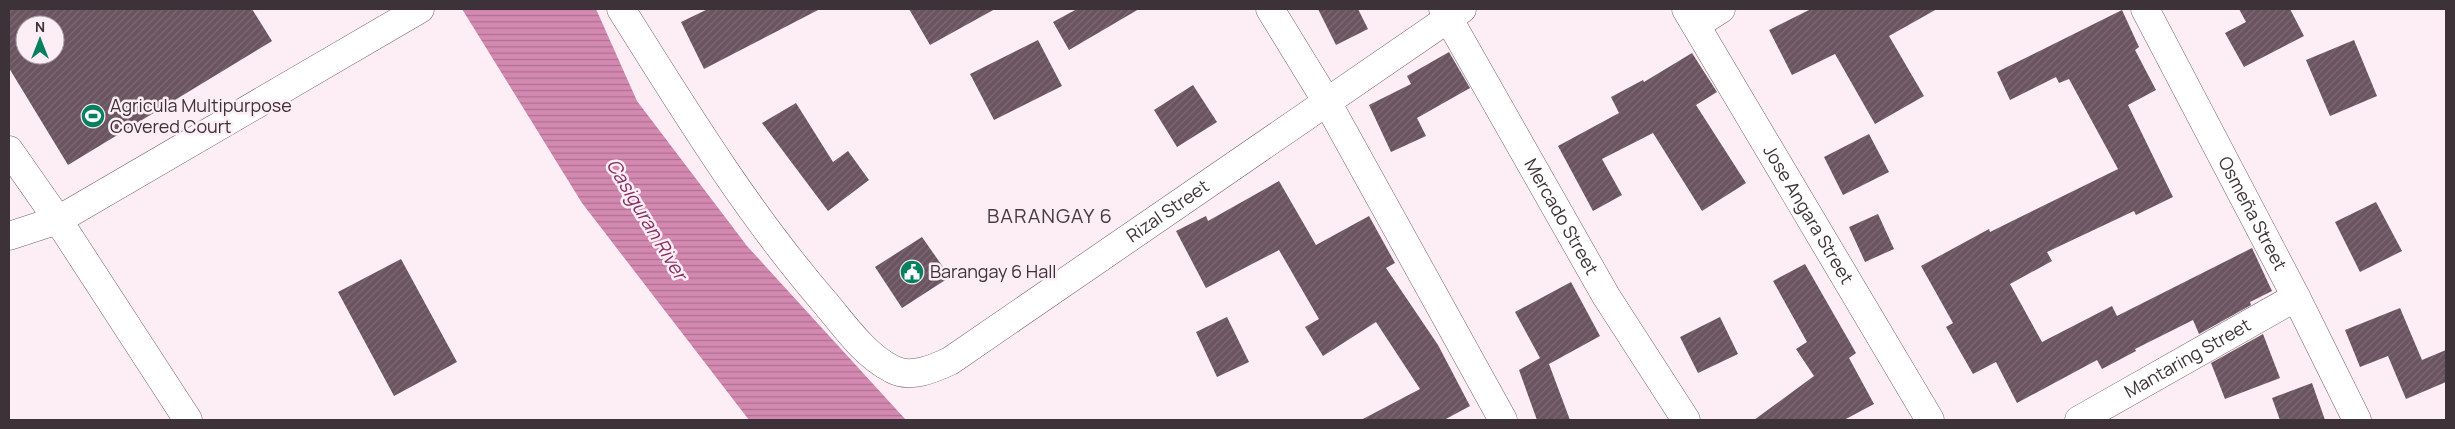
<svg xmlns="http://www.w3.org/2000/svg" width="2455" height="429" viewBox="0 0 2455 429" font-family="Manrope,sans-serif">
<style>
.water{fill:url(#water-rules)}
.building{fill:url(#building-hatch);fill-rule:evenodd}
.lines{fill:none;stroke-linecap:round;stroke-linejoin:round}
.minor-casing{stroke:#78626d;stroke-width:29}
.minor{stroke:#fff;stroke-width:28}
.labels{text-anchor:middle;stroke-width:5;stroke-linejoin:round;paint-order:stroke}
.poi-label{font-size:18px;fill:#3c3237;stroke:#fdedf4;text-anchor:start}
.street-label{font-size:18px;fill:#3c3237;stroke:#fdedf4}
.water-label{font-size:19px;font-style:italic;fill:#862e63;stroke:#fdedf4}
.quarter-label{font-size:20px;letter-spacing:1px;fill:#4d3943;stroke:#fdedf4}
</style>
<defs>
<pattern id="water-rules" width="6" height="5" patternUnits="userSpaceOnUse" patternTransform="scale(1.25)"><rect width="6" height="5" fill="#d489b1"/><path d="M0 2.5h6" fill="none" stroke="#ad7191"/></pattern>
<pattern id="building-hatch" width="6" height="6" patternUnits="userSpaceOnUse" patternTransform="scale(1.25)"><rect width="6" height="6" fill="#6a545f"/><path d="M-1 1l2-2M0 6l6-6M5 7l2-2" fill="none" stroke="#7c6a73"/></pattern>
</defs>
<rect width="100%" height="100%" fill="#fdedf4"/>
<path class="water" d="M 462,9 L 596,9 L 637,101 L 747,246 L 906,420 L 749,420 L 582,203 Z"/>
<path class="building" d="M 9,9 L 252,9 L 272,41 L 68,165 L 9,68 ZM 25,25 L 55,25 L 55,55 L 25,55 Z
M 708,9 L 820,9 L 704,69 L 681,22 Z
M 909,9 L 995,9 L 930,45 Z
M 1077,9 L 1139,9 L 1069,50 L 1053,22 Z
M 1318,9 L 1358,9 L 1368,29 L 1336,45 Z
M 1811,9 L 1937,9 L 1889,36 L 1924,96 L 1875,124 L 1835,54 L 1792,75 L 1769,30 Z
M 2239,9 L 2290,9 L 2304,36 L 2244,67 L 2225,33 L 2246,22 Z
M 2122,10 L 2139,47 L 2135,50 L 2156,90 L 2128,105 L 2173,197 L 2136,215 L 2134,211 L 2047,252 L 2052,261 L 2010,284 L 2042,342 L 2112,306 L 2117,316 L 2252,248 L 2272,291 L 2250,302 L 2251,305 L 2199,334 L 2193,320 L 2135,349 L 2136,351 L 2102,369 L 2097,360 L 2017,403 L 1996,362 L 1973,374 L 1946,327 L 1953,323 L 1921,266 L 1989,229 L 1990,232 L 2118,169 L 2069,79 L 2059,83 L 2056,77 L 2010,100 L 1997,72 Z
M 1038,40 L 1062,86 L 994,120 L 970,74 Z
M 2354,40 L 2377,96 L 2330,116 L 2306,60 Z
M 1449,52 L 1470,88 L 1417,118 L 1426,136 L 1391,152 L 1369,105 L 1411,84 L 1407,76 Z
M 1692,53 L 1717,92 L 1696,105 L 1746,183 L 1702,211 L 1653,133 L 1602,159 L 1622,195 L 1593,211 L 1558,146 L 1619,113 L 1611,97 L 1643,80 L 1644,82 Z
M 1193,85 L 1217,122 L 1177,147 L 1154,110 Z
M 796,103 L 833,162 L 848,151 L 869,180 L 828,211 L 762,123 Z
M 1869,134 L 1889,172 L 1843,195 L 1824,157 Z
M 1279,181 L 1316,245 L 1369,216 L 1395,263 L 1386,268 L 1438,345 L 1470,406 L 1444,420 L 1361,420 L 1420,389 L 1376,322 L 1323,356 L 1305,327 L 1319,319 L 1279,250 L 1206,288 L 1176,231 L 1206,216 L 1208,221 Z
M 2376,202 L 2402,251 L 2360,272 L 2335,222 Z
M 1878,214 L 1894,249 L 1865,262 L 1849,227 Z
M 922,237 L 950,277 L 902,308 L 875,267 Z
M 401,259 L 457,362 L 394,396 L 338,292 Z
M 1805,264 L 1856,353 L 1849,358 L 1874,404 L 1844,420 L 1754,420 L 1814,376 L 1796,349 L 1807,342 L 1773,281 Z
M 1571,282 L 1600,336 L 1549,364 L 1570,420 L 1537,420 L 1519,370 L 1540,358 L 1515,312 Z
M 2400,308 L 2422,360 L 2446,350 L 2446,382 L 2406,399 L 2388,356 L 2360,367 L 2345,330 Z
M 1227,317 L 1249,362 L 1217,377 L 1196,332 Z
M 1720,317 L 1738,354 L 1698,373 L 1680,337 Z
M 2263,334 L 2280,378 L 2225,399 L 2211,363 Z
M 2312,383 L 2325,420 L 2280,420 L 2272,398 Z"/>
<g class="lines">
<g class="minor-casing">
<g id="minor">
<path id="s1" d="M 621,9 C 685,111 748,214 827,305 C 846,328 865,355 892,369 C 910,379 933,369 950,361 L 1462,9"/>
<path d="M 1270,9 L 1327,102 L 1503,420"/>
<path id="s2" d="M 1443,9 L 1606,296 L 1686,420"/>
<path id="s3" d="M 1686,9 L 1930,420"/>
<path id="s4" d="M 2145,9 L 2296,297 L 2357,420"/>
<path d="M 1696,25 L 1721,9"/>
<path d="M 9,150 L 58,220 L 188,420"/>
<path d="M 9,236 L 58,220 L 420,9"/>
<path id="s5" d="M 2079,420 L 2296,297"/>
</g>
</g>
<use href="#minor" class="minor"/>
</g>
<defs>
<g id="stadium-disc" transform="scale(1.25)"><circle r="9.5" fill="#078060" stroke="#fdedf4"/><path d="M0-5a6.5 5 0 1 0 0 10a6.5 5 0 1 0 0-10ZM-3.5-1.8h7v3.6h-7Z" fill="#fff"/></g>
<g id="civic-disc" transform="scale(1.25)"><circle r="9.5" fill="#078060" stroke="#fdedf4"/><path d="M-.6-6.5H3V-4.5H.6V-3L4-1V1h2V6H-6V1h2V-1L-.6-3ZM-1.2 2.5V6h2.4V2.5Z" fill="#fff"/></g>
</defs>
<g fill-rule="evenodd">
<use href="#stadium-disc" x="93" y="116"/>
<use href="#civic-disc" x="912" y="272"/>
</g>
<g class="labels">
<g class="poi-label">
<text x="110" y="112">Agricula Multipurpose<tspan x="110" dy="21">Covered Court</tspan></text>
<text x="930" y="278">Barangay 6 Hall</text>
</g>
<g class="street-label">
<text dy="6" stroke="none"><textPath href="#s1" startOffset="778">Rizal Street</textPath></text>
<text dy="6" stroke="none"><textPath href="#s3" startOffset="239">Jose Angara Street</textPath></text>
<text dy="6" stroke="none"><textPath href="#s4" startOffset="231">Osmeña Street</textPath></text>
<text dy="6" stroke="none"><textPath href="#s2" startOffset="239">Mercado Street</textPath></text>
<text dy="6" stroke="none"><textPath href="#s5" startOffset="125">Mantaring Street</textPath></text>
</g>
<g class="water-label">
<text transform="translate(647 219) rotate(59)" y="7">Casiguran River</text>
</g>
<g class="quarter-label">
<text x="1050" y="223">BARANGAY 6</text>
</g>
</g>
<rect width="2455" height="429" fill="none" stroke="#3c3237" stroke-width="20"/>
<g transform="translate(40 40)"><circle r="24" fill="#fdedf4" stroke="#b0a2a8"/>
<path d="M0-4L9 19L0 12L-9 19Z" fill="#078060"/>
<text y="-8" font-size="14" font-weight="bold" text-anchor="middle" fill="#3c3237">N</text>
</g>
</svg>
